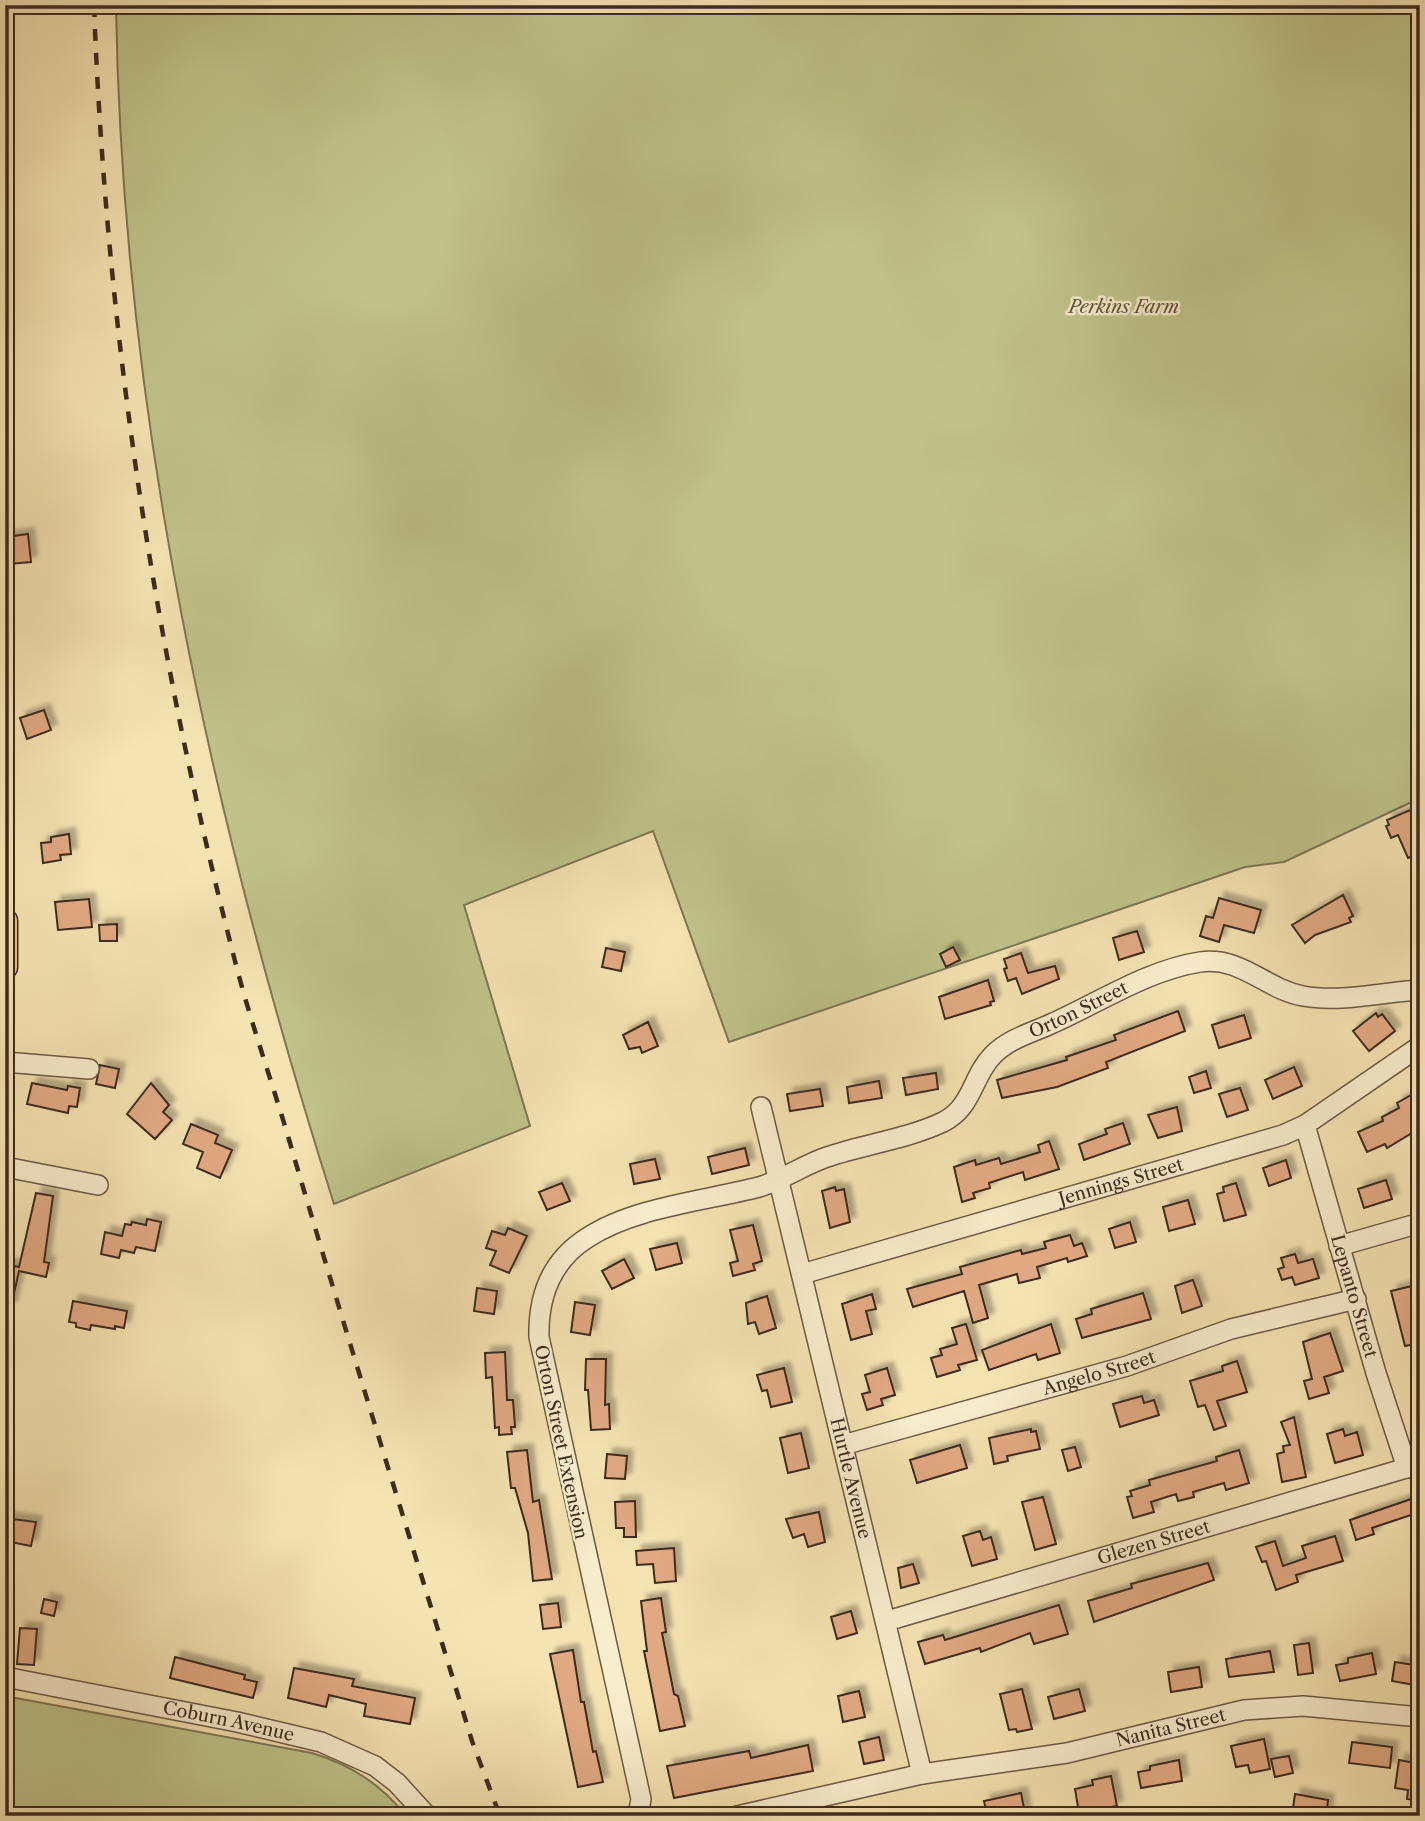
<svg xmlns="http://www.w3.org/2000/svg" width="1425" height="1821" viewBox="0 0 1425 1821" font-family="'Libre Caslon Text',serif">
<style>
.green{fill:#bfc38a;stroke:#7e7754;stroke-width:2}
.building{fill:#e1a982;stroke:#3d2b1e;stroke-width:2;filter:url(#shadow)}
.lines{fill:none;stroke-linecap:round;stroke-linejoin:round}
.minor-casing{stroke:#6b5943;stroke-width:22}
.major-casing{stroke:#3d2b1e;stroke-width:27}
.minor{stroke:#f8edcd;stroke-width:19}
.major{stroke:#eac279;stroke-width:24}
.rail{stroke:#3d2b1e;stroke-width:4.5;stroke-dasharray:12 12;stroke-linecap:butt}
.labels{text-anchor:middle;stroke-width:5;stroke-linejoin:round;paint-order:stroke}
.park-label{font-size:18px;font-style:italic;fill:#5e5139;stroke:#f8edcd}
.street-label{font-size:18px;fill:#3d2b1e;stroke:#f8edcd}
</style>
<defs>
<filter id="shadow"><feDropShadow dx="6" dy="-6" stdDeviation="2" flood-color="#0004"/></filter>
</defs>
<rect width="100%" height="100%" fill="#f5e3b2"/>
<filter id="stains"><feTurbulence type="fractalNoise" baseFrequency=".00286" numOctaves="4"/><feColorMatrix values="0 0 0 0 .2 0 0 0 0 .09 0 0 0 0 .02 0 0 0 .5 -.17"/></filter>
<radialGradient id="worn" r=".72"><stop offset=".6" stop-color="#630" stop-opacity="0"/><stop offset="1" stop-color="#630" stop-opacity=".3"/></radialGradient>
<path class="green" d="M 116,5 L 1143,5 L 1145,11 L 1159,5 L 1420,5 L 1420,798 L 1284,862 L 1245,867 L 729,1042 L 653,831 L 464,905 L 530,1126 L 334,1204 C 211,816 122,414 116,5 Z
M 5,1696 L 312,1753 C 351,1765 381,1784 406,1816 L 5,1816 Z"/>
<path class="building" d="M 28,534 L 31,562 L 9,564 L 6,537 Z
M 44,710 L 51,730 L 27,739 L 20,718 Z
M 1410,810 L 1420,834 L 1420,853 L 1408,858 L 1398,835 L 1391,838 L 1386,826 L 1389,825 L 1387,820 Z
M 69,834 L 71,854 L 60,855 L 61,860 L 43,863 L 41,843 L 51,842 L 51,837 Z
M 1343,895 L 1353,916 L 1349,918 L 1351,922 L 1315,935 L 1305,943 L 1292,925 Z
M 1219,898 L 1261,910 L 1254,933 L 1224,925 L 1219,942 L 1200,936 L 1206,916 L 1213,918 Z
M 89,899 L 92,927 L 58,930 L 55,902 Z
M 117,924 L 117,941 L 100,941 L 99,925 Z
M 1137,931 L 1144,952 L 1119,960 L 1113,938 Z
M 953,947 L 960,960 L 946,967 L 940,954 Z
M 606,948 L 625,952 L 621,971 L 602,967 Z
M 1021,953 L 1028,973 L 1055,966 L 1059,979 L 1022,994 L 1016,978 L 1008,981 L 1004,969 L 1007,968 L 1004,959 Z
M 988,980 L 994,1001 L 990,1002 L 991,1005 L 945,1019 L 939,997 Z
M 1178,1011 L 1185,1031 L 1106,1062 L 1108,1068 L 1057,1087 L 1002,1098 L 997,1080 L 1067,1060 L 1066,1057 L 1116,1040 L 1114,1035 Z
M 1376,1013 L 1378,1017 L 1382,1014 L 1395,1031 L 1369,1051 L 1353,1031 Z
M 1244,1015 L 1251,1038 L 1219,1048 L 1212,1025 Z
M 648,1022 L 658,1046 L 642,1053 L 640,1047 L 629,1049 L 623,1035 Z
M 100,1065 L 119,1069 L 115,1088 L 96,1084 Z
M 1294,1067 L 1302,1086 L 1273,1099 L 1265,1080 Z
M 1206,1071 L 1211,1088 L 1194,1093 L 1189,1077 Z
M 936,1073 L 938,1089 L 906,1095 L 903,1078 Z
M 879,1081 L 882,1098 L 849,1103 L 847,1087 Z
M 32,1083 L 67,1090 L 68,1086 L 80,1088 L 77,1107 L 69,1106 L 68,1113 L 27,1104 Z
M 151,1083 L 169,1105 L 163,1112 L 172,1120 L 155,1139 L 127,1114 Z
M 1240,1088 L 1248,1110 L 1227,1117 L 1219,1094 Z
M 820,1089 L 823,1106 L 790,1111 L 787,1094 Z
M 1413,1094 L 1420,1106 L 1420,1128 L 1387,1148 L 1385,1144 L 1367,1152 L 1358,1132 L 1383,1121 L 1382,1117 L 1399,1108 L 1397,1103 Z
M 1177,1107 L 1182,1131 L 1158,1138 L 1148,1115 Z
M 1123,1123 L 1130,1144 L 1084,1160 L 1079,1144 L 1107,1134 L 1105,1129 Z
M 191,1124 L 218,1135 L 215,1143 L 232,1150 L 220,1178 L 197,1168 L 203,1152 L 183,1144 Z
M 1049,1141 L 1059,1169 L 1025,1180 L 1023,1172 L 989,1183 L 990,1188 L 973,1193 L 975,1198 L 962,1202 L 954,1167 L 975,1160 L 976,1165 L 999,1158 L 1001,1164 L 1040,1152 L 1038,1145 Z
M 745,1148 L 749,1165 L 712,1174 L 708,1157 Z
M 655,1159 L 660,1179 L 634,1184 L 630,1164 Z
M 1286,1160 L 1291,1178 L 1269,1186 L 1263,1168 Z
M 1386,1180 L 1392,1199 L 1364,1208 L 1358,1189 Z
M 562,1183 L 570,1201 L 547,1210 L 539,1192 Z
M 1236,1183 L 1246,1215 L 1224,1221 L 1217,1194 L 1224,1192 L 1223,1187 Z
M 835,1187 L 836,1191 L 844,1189 L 850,1222 L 830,1228 L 822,1191 Z
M 36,1193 L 53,1196 L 44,1262 L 49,1263 L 46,1277 L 19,1271 L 11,1307 L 5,1307 L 5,1264 L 19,1267 Z
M 1188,1200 L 1195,1224 L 1169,1231 L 1163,1207 Z
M 147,1219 L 161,1222 L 155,1251 L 136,1247 L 134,1253 L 121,1250 L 119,1258 L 101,1254 L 105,1232 L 122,1236 L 125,1224 L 131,1225 L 132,1222 L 146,1225 Z
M 1130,1222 L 1136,1242 L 1115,1248 L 1109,1229 Z
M 753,1225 L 762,1261 L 753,1264 L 755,1270 L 733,1276 L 730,1263 L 738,1261 L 730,1230 Z
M 508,1228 L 527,1236 L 509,1273 L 490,1265 L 496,1251 L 486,1248 L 492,1231 L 505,1235 Z
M 1070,1235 L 1074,1246 L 1082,1243 L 1087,1256 L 1068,1262 L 1067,1258 L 1037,1267 L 1040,1278 L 1019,1283 L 1017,1274 L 979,1285 L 988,1318 L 973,1323 L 964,1291 L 913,1307 L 907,1289 L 962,1274 L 960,1267 L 1021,1250 L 1022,1254 L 1046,1248 L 1044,1242 Z
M 677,1243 L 682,1263 L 656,1270 L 650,1249 Z
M 1295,1254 L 1298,1263 L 1313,1259 L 1319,1278 L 1295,1285 L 1292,1277 L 1282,1280 L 1278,1269 L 1284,1267 L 1281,1258 Z
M 624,1259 L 634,1278 L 612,1289 L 602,1271 Z
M 1193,1280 L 1202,1306 L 1182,1313 L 1175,1286 Z
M 1412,1286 L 1420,1308 L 1420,1343 L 1405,1346 L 1391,1291 Z
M 477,1288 L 497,1291 L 494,1314 L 474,1311 Z
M 1143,1293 L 1151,1319 L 1082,1338 L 1076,1319 L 1092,1314 L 1091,1309 Z
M 872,1294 L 876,1309 L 866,1311 L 872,1334 L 851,1340 L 842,1304 Z
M 767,1296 L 776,1328 L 759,1334 L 755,1322 L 748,1324 L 746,1303 Z
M 73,1301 L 127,1311 L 124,1328 L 115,1326 L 115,1329 L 91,1325 L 90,1330 L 76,1327 L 76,1323 L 69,1322 Z
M 575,1302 L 595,1305 L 590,1335 L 571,1332 Z
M 966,1324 L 977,1360 L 958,1365 L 960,1370 L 937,1377 L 931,1358 L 942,1355 L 940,1349 L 957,1344 L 952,1328 Z
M 1051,1324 L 1060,1353 L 1038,1360 L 1036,1354 L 989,1370 L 982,1350 Z
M 1330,1333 L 1343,1371 L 1324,1377 L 1329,1393 L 1309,1399 L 1304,1381 L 1312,1379 L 1303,1342 Z
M 505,1352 L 507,1400 L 513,1400 L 515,1427 L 511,1427 L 512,1434 L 499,1435 L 499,1427 L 495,1428 L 492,1377 L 486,1378 L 485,1353 Z
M 586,1359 L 606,1359 L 605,1405 L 609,1404 L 610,1429 L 591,1430 L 588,1390 L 585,1390 Z
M 1237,1361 L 1247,1392 L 1217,1401 L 1226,1426 L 1214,1430 L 1205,1405 L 1198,1407 L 1190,1381 L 1223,1371 L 1222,1366 Z
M 784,1368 L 792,1402 L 771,1407 L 767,1390 L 762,1391 L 757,1375 Z
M 887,1368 L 895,1395 L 881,1399 L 883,1405 L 867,1410 L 862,1394 L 870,1392 L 865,1375 Z
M 1142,1396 L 1144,1403 L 1154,1400 L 1159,1415 L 1120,1427 L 1113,1404 Z
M 1294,1417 L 1306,1477 L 1282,1482 L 1277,1454 L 1284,1452 L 1283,1446 L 1290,1445 L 1281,1422 Z
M 1031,1429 L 1031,1432 L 1036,1431 L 1040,1449 L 1007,1456 L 1008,1461 L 994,1464 L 989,1438 Z
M 1343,1429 L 1345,1436 L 1357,1432 L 1363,1455 L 1335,1463 L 1327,1434 Z
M 801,1433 L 809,1468 L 788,1473 L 780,1438 Z
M 960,1445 L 967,1468 L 917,1483 L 910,1460 Z
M 1075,1447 L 1081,1467 L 1068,1471 L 1062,1450 Z
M 527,1450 L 533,1502 L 539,1500 L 552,1579 L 533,1581 L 528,1533 L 515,1488 L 511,1488 L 507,1452 Z
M 1239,1450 L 1249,1483 L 1226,1490 L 1224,1483 L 1193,1492 L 1194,1497 L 1178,1501 L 1176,1494 L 1151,1502 L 1154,1512 L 1133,1518 L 1127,1497 L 1132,1496 L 1130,1491 L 1150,1485 L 1149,1480 L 1217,1461 L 1216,1457 Z
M 607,1454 L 627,1456 L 625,1479 L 605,1478 Z
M 1420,1496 L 1420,1512 L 1372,1528 L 1374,1534 L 1356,1540 L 1350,1520 Z
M 1043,1497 L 1056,1544 L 1035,1550 L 1022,1502 Z
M 635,1501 L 636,1537 L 624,1537 L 624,1528 L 616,1528 L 615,1502 Z
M 819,1512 L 825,1542 L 808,1547 L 804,1534 L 793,1538 L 786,1519 Z
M 5,1518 L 36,1522 L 31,1546 L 5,1541 Z
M 980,1531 L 983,1540 L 991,1537 L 997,1559 L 972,1566 L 963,1536 Z
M 1335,1536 L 1343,1561 L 1296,1575 L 1298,1582 L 1276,1590 L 1266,1561 L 1262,1562 L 1256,1547 L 1275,1541 L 1283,1566 L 1306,1558 L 1302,1546 Z
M 674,1548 L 676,1581 L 655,1583 L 653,1564 L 637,1565 L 636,1551 Z
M 1208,1563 L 1214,1580 L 1094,1622 L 1088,1601 L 1132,1588 L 1131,1584 Z
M 913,1564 L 919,1583 L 901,1588 L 898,1568 Z
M 661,1598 L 666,1632 L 662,1633 L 674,1694 L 678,1696 L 685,1726 L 660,1731 L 644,1651 L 647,1651 L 641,1601 Z
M 44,1599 L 57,1602 L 54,1616 L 41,1613 Z
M 558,1603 L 561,1627 L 543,1629 L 540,1605 Z
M 1059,1605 L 1068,1634 L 1034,1644 L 1030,1633 L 981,1652 L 980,1648 L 925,1664 L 918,1642 L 943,1635 L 945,1640 Z
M 851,1611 L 857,1633 L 837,1639 L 831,1617 Z
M 20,1628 L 37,1629 L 34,1665 L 17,1664 Z
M 1309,1643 L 1313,1673 L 1298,1675 L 1294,1645 Z
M 573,1650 L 581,1702 L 584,1702 L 593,1752 L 596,1751 L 603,1782 L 578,1787 L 550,1654 Z
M 1270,1651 L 1274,1672 L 1229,1677 L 1226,1659 Z
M 1372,1653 L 1376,1674 L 1340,1681 L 1336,1665 L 1348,1663 L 1348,1658 Z
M 175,1657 L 245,1675 L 244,1679 L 257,1682 L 253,1698 L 170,1678 Z
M 1395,1662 L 1420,1666 L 1420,1686 L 1392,1681 Z
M 1199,1667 L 1202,1687 L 1171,1692 L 1168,1672 Z
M 294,1668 L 354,1679 L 352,1686 L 415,1698 L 410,1724 L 364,1716 L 366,1704 L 329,1695 L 326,1707 L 288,1698 Z
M 1022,1689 L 1032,1729 L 1017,1732 L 1016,1729 L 1009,1730 L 1000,1694 Z
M 1079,1689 L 1085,1711 L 1054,1719 L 1048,1697 Z
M 859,1691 L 865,1717 L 843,1722 L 838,1696 Z
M 879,1737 L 884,1760 L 864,1764 L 859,1742 Z
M 1264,1739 L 1270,1769 L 1250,1773 L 1248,1765 L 1236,1767 L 1231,1746 Z
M 1352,1742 L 1392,1747 L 1390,1768 L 1349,1763 Z
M 808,1745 L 813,1771 L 674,1798 L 667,1766 L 749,1751 L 751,1758 Z
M 1289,1756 L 1293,1773 L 1275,1777 L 1271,1759 Z
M 1179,1760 L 1182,1781 L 1141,1788 L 1138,1772 L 1150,1770 L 1150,1766 Z
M 1399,1760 L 1420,1764 L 1420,1801 L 1407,1799 L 1408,1790 L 1395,1788 Z
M 1111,1776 L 1117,1806 L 1079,1813 L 1075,1789 L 1093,1785 L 1092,1780 Z
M 1021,1793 L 1025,1813 L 987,1816 L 984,1801 Z
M 1295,1794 L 1328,1800 L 1326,1816 L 1292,1815 Z"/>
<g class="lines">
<g class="minor-casing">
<g id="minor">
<path d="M 5,1062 L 89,1069"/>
<path id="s1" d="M 761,1107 L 922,1774"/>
<path id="s2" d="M 1305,1125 L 1376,1373 L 1407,1468"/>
<path d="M 5,1167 L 98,1185"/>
<path d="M 1339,1246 L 1420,1223"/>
<path id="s3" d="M 802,1274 L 1283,1135 L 1305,1125 L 1420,1046"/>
<path id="s4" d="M 843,1445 L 1127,1366 L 1231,1329 L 1356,1299"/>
<path id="s5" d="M 887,1621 L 1420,1464"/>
<path id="s6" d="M 5,1677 L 237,1722 L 321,1742 L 375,1766 L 397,1783 L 427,1816"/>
<path id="s7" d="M 638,1816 L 641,1799 L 539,1337 C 538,1296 551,1261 587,1238 C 634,1207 705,1201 759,1187 C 783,1180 803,1165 827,1157 C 865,1144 907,1139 943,1122 C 973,1107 972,1076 993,1055 C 1010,1038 1032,1033 1053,1023 C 1100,1002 1148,970 1200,962 C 1241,956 1265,989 1303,996 C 1340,1003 1383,992 1420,990"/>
<path id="s8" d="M 737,1816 L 922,1774 L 1067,1753 L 1244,1710 L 1303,1706 L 1420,1717"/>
</g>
</g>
<g class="major-casing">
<path id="major" d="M 5,921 L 5,967"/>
</g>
<use href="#minor" class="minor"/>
<use href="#major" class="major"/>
<path class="rail" d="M 94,5 C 106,328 154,648 235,961 C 251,1024 274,1087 292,1150 C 350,1347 412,1544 472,1741 L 500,1816"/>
</g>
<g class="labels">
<g class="park-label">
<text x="1124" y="313">Perkins Farm</text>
</g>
<g class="street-label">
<text dy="6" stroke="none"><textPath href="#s7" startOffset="1164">Orton Street</textPath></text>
<text dy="6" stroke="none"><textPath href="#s3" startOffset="332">Jennings Street</textPath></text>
<text dy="6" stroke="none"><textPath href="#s2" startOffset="178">Lepanto Street</textPath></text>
<text dy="6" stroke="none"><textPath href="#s4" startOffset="266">Angelo Street</textPath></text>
<text transform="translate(561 1442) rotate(78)" y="6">Orton Street Extension</text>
<text dy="6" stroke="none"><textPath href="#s1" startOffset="382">Hurtle Avenue</textPath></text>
<text dy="6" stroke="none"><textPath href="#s5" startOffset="278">Glezen Street</textPath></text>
<text dy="6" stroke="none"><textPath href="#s6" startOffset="228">Coburn Avenue</textPath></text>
<text dy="6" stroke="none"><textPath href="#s8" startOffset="443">Nanita Street</textPath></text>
</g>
</g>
<rect width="1425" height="1821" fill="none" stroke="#f5e3b2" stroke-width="28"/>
<rect x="7" y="7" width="1411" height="1807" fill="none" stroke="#3d2b1e" stroke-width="3.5"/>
<rect x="14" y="14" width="1397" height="1793" fill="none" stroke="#3d2b1e" stroke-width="2"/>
<rect width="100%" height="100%" filter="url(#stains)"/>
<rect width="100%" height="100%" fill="url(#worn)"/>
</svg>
